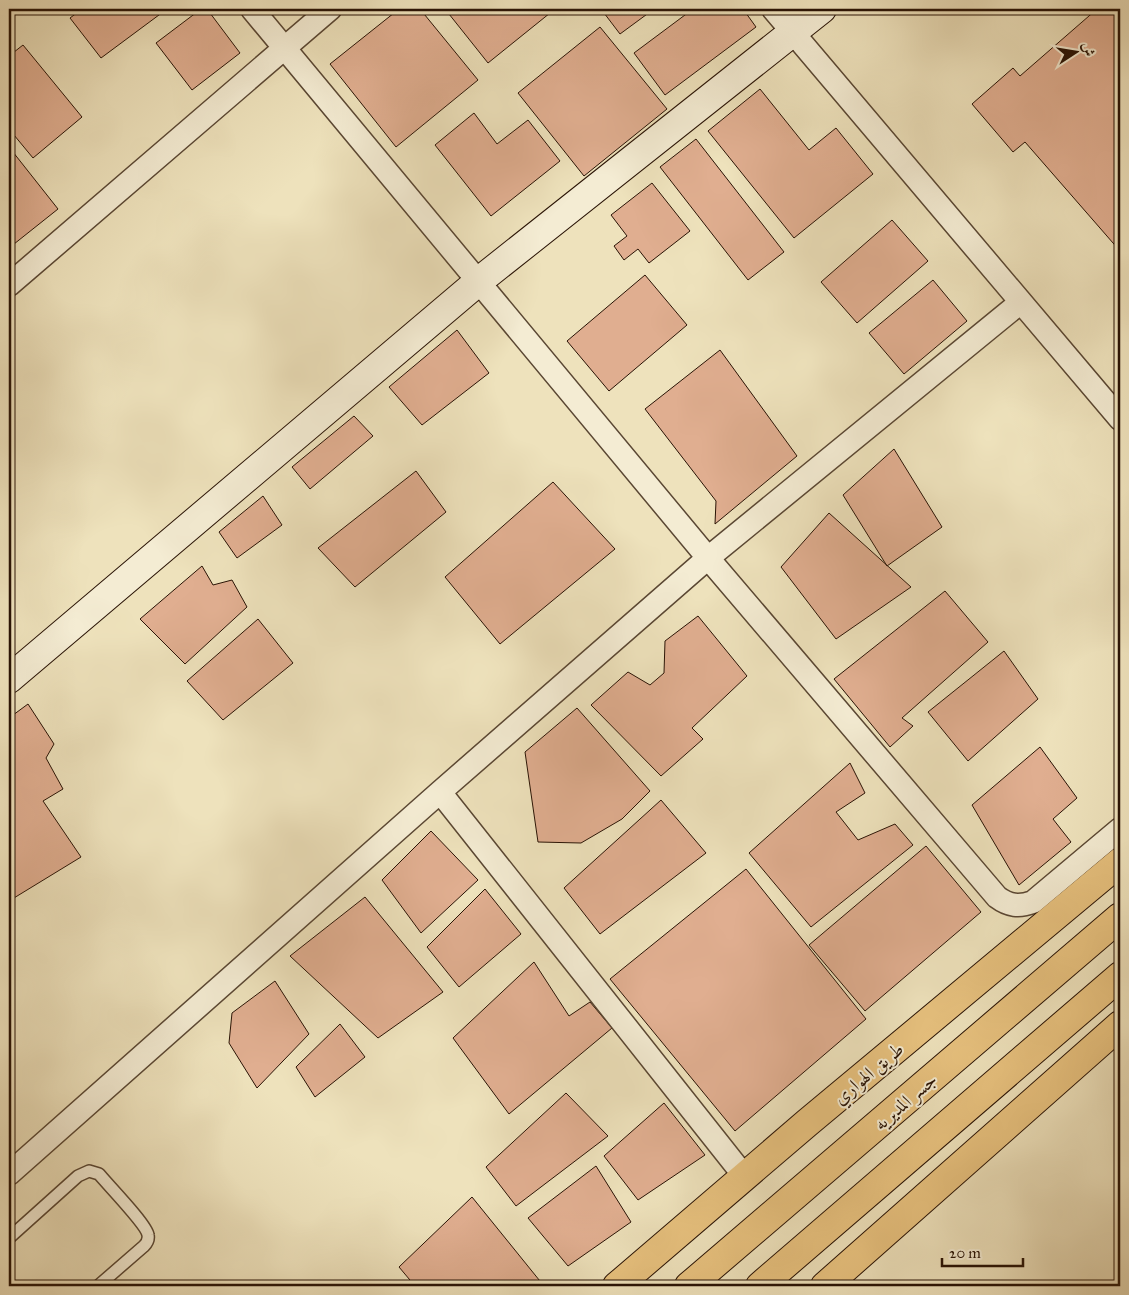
<svg xmlns="http://www.w3.org/2000/svg" width="1129" height="1295" viewBox="0 0 1129 1295" font-family="'IM FELL Great Primer',Amiri,serif">
<style>
.building{fill:#e0ae90;stroke:#291305}
.lines{fill:none;stroke-linecap:round;stroke-linejoin:round}
.service-casing{stroke:#5a4733;stroke-width:14}
.minor-casing{stroke:#5a4733;stroke-width:25}
.secondary-casing{stroke:#291305;stroke-width:30}
.trunk-casing{stroke:#291305;stroke-width:30}
.service{stroke:#f4ecd3;stroke-width:11}
.minor{stroke:#f4ecd3;stroke-width:22}
.secondary{stroke:#f4ecd3;stroke-width:28}
.trunk{stroke:#e7c17e;stroke-width:28}
.labels{text-anchor:middle;stroke-width:4;stroke-linejoin:round;paint-order:stroke}
.street-label{font-size:19px;fill:#291305;stroke:#f4ecd3}
</style>
<rect width="100%" height="100%" fill="#eee2bc"/>
<filter id="stains"><feTurbulence type="fractalNoise" baseFrequency=".004" numOctaves="4"/><feColorMatrix values="0 0 0 0 .2 0 0 0 0 .09 0 0 0 0 .02 0 0 0 .5 -.17"/></filter>
<radialGradient id="worn" r=".72"><stop offset=".6" stop-color="#630" stop-opacity="0"/><stop offset="1" stop-color="#630" stop-opacity=".3"/></radialGradient>
<path class="building" d="M 82,9 L 167,9 L 101,58 L 70,18 Z
M 201,9 L 207,9 L 240,53 L 192,90 L 156,43 Z
M 399,9 L 420,9 L 478,80 L 396,147 L 330,64 Z
M 445,9 L 555,9 L 488,63 Z
M 601,9 L 654,9 L 620,34 Z
M 693,9 L 743,9 L 756,27 L 665,95 L 634,53 Z
M 1097,9 L 1120,9 L 1120,251 L 1025,142 L 1013,152 L 972,104 L 1013,68 L 1020,76 Z
M 600,27 L 667,109 L 584,176 L 518,93 Z
M 23,45 L 82,117 L 33,158 L 9,129 L 9,56 Z
M 760,89 L 809,150 L 836,128 L 873,174 L 794,238 L 708,131 Z
M 474,113 L 497,144 L 528,120 L 560,161 L 491,216 L 435,145 Z
M 696,139 L 784,252 L 748,280 L 660,167 Z
M 9,147 L 58,209 L 9,248 Z
M 652,183 L 690,231 L 649,263 L 638,249 L 624,260 L 614,246 L 627,236 L 611,215 Z
M 892,220 L 928,261 L 857,323 L 821,282 Z
M 645,275 L 687,325 L 609,391 L 567,341 Z
M 933,280 L 967,321 L 904,374 L 869,333 Z
M 457,330 L 489,373 L 422,425 L 389,387 Z
M 720,350 L 797,456 L 715,524 L 716,501 L 645,409 Z
M 354,416 L 373,436 L 310,489 L 292,467 Z
M 894,449 L 942,527 L 887,566 L 843,495 Z
M 416,471 L 446,512 L 355,587 L 318,548 Z
M 553,482 L 615,549 L 500,644 L 445,577 Z
M 263,496 L 282,525 L 237,558 L 219,532 Z
M 829,513 L 911,587 L 836,639 L 781,567 Z
M 202,566 L 213,585 L 232,580 L 247,607 L 185,664 L 140,619 Z
M 945,591 L 988,642 L 902,718 L 913,726 L 890,747 L 834,679 Z
M 698,616 L 747,676 L 692,728 L 703,739 L 661,776 L 591,705 L 628,672 L 650,685 L 664,673 L 665,641 Z
M 258,619 L 293,663 L 223,720 L 187,681 Z
M 1004,651 L 1038,699 L 968,761 L 928,712 Z
M 28,704 L 54,744 L 46,758 L 63,789 L 43,801 L 81,857 L 9,901 L 9,718 Z
M 577,708 L 650,791 L 622,819 L 581,843 L 538,842 L 525,752 Z
M 1040,747 L 1077,798 L 1053,819 L 1071,842 L 1019,885 L 972,805 Z
M 850,763 L 865,793 L 836,812 L 858,840 L 895,824 L 913,845 L 811,927 L 749,853 Z
M 661,800 L 706,853 L 600,934 L 564,888 Z
M 431,831 L 478,880 L 421,933 L 382,880 Z
M 926,846 L 981,912 L 865,1011 L 809,945 Z
M 746,869 L 866,1019 L 735,1131 L 610,979 Z
M 485,889 L 521,934 L 459,987 L 427,947 Z
M 365,897 L 443,992 L 378,1038 L 290,956 Z
M 534,962 L 569,1016 L 590,1002 L 612,1028 L 509,1114 L 453,1038 Z
M 275,981 L 309,1034 L 257,1088 L 229,1043 L 232,1013 Z
M 340,1024 L 365,1057 L 315,1097 L 296,1067 Z
M 566,1093 L 608,1136 L 516,1206 L 486,1167 Z
M 664,1103 L 705,1155 L 638,1200 L 604,1156 Z
M 596,1166 L 631,1222 L 568,1266 L 528,1218 Z
M 472,1197 L 544,1286 L 415,1286 L 399,1267 Z"/>
<g class="lines">
<g class="service-casing">
<path id="service" d="M 9,1238 L 78,1176 L 89,1171 L 99,1174 C 108,1185 147,1225 148,1235 C 149,1240 147,1243 144,1246 L 98,1286"/>
</g>
<g class="minor-casing">
<path id="minor" d="M 252,9 L 708,558 L 997,897 C 1009,906 1019,907 1033,902 L 1120,829
M 773,9 L 1120,419
M 9,285 L 330,9
M 440,792 L 745,1177
M 9,1174 L 440,792 L 708,558 L 1021,302"/>
</g>
<g class="secondary-casing">
<path id="secondary" d="M 9,679 L 479,281 L 822,9"/>
</g>
<g class="trunk-casing">
<path id="trunk" d="M 617,1286 L 807,1123 L 1120,862
M 689,1286 L 1120,917
M 760,1286 L 1120,976
M 825,1286 L 1120,1025"/>
</g>
<use href="#service" class="service"/>
<use href="#minor" class="minor"/>
<use href="#secondary" class="secondary"/>
<use href="#trunk" class="trunk"/>
</g>
<g class="labels">
<g class="street-label">
<text transform="translate(868 1073) rotate(-40)" y="7">طريق الهواري</text>
<text transform="translate(905 1101) rotate(-41)" y="7">جسر المديريه</text>
</g>
</g>
<rect width="1129" height="1295" fill="none" stroke="#eee2bc" stroke-width="30"/>
<rect x="10" y="10" width="1109" height="1275" fill="none" stroke="#291305" stroke-width="2.5"/>
<rect x="15" y="15" width="1099" height="1265" fill="none" stroke="#291305"/>
<g transform="translate(1076 52) rotate(78)" stroke="#f4ecd3" stroke-width="4" paint-order="stroke">
<path d="M0-4L9 19L0 12L-9 19Z" fill="#291305"/>
<text y="-8" font-size="14" font-weight="bold" text-anchor="middle" fill="#291305">ش</text>
</g>
<path d="M942 1258v8h81v-8" fill="none" stroke="#291305" stroke-width="2.5"/>
<text x="949" y="1258" font-size="15" fill="#291305" stroke="#f4ecd3" stroke-width="4" paint-order="stroke">20 m</text>
<rect width="100%" height="100%" filter="url(#stains)"/>
<rect width="100%" height="100%" fill="url(#worn)"/>
</svg>
